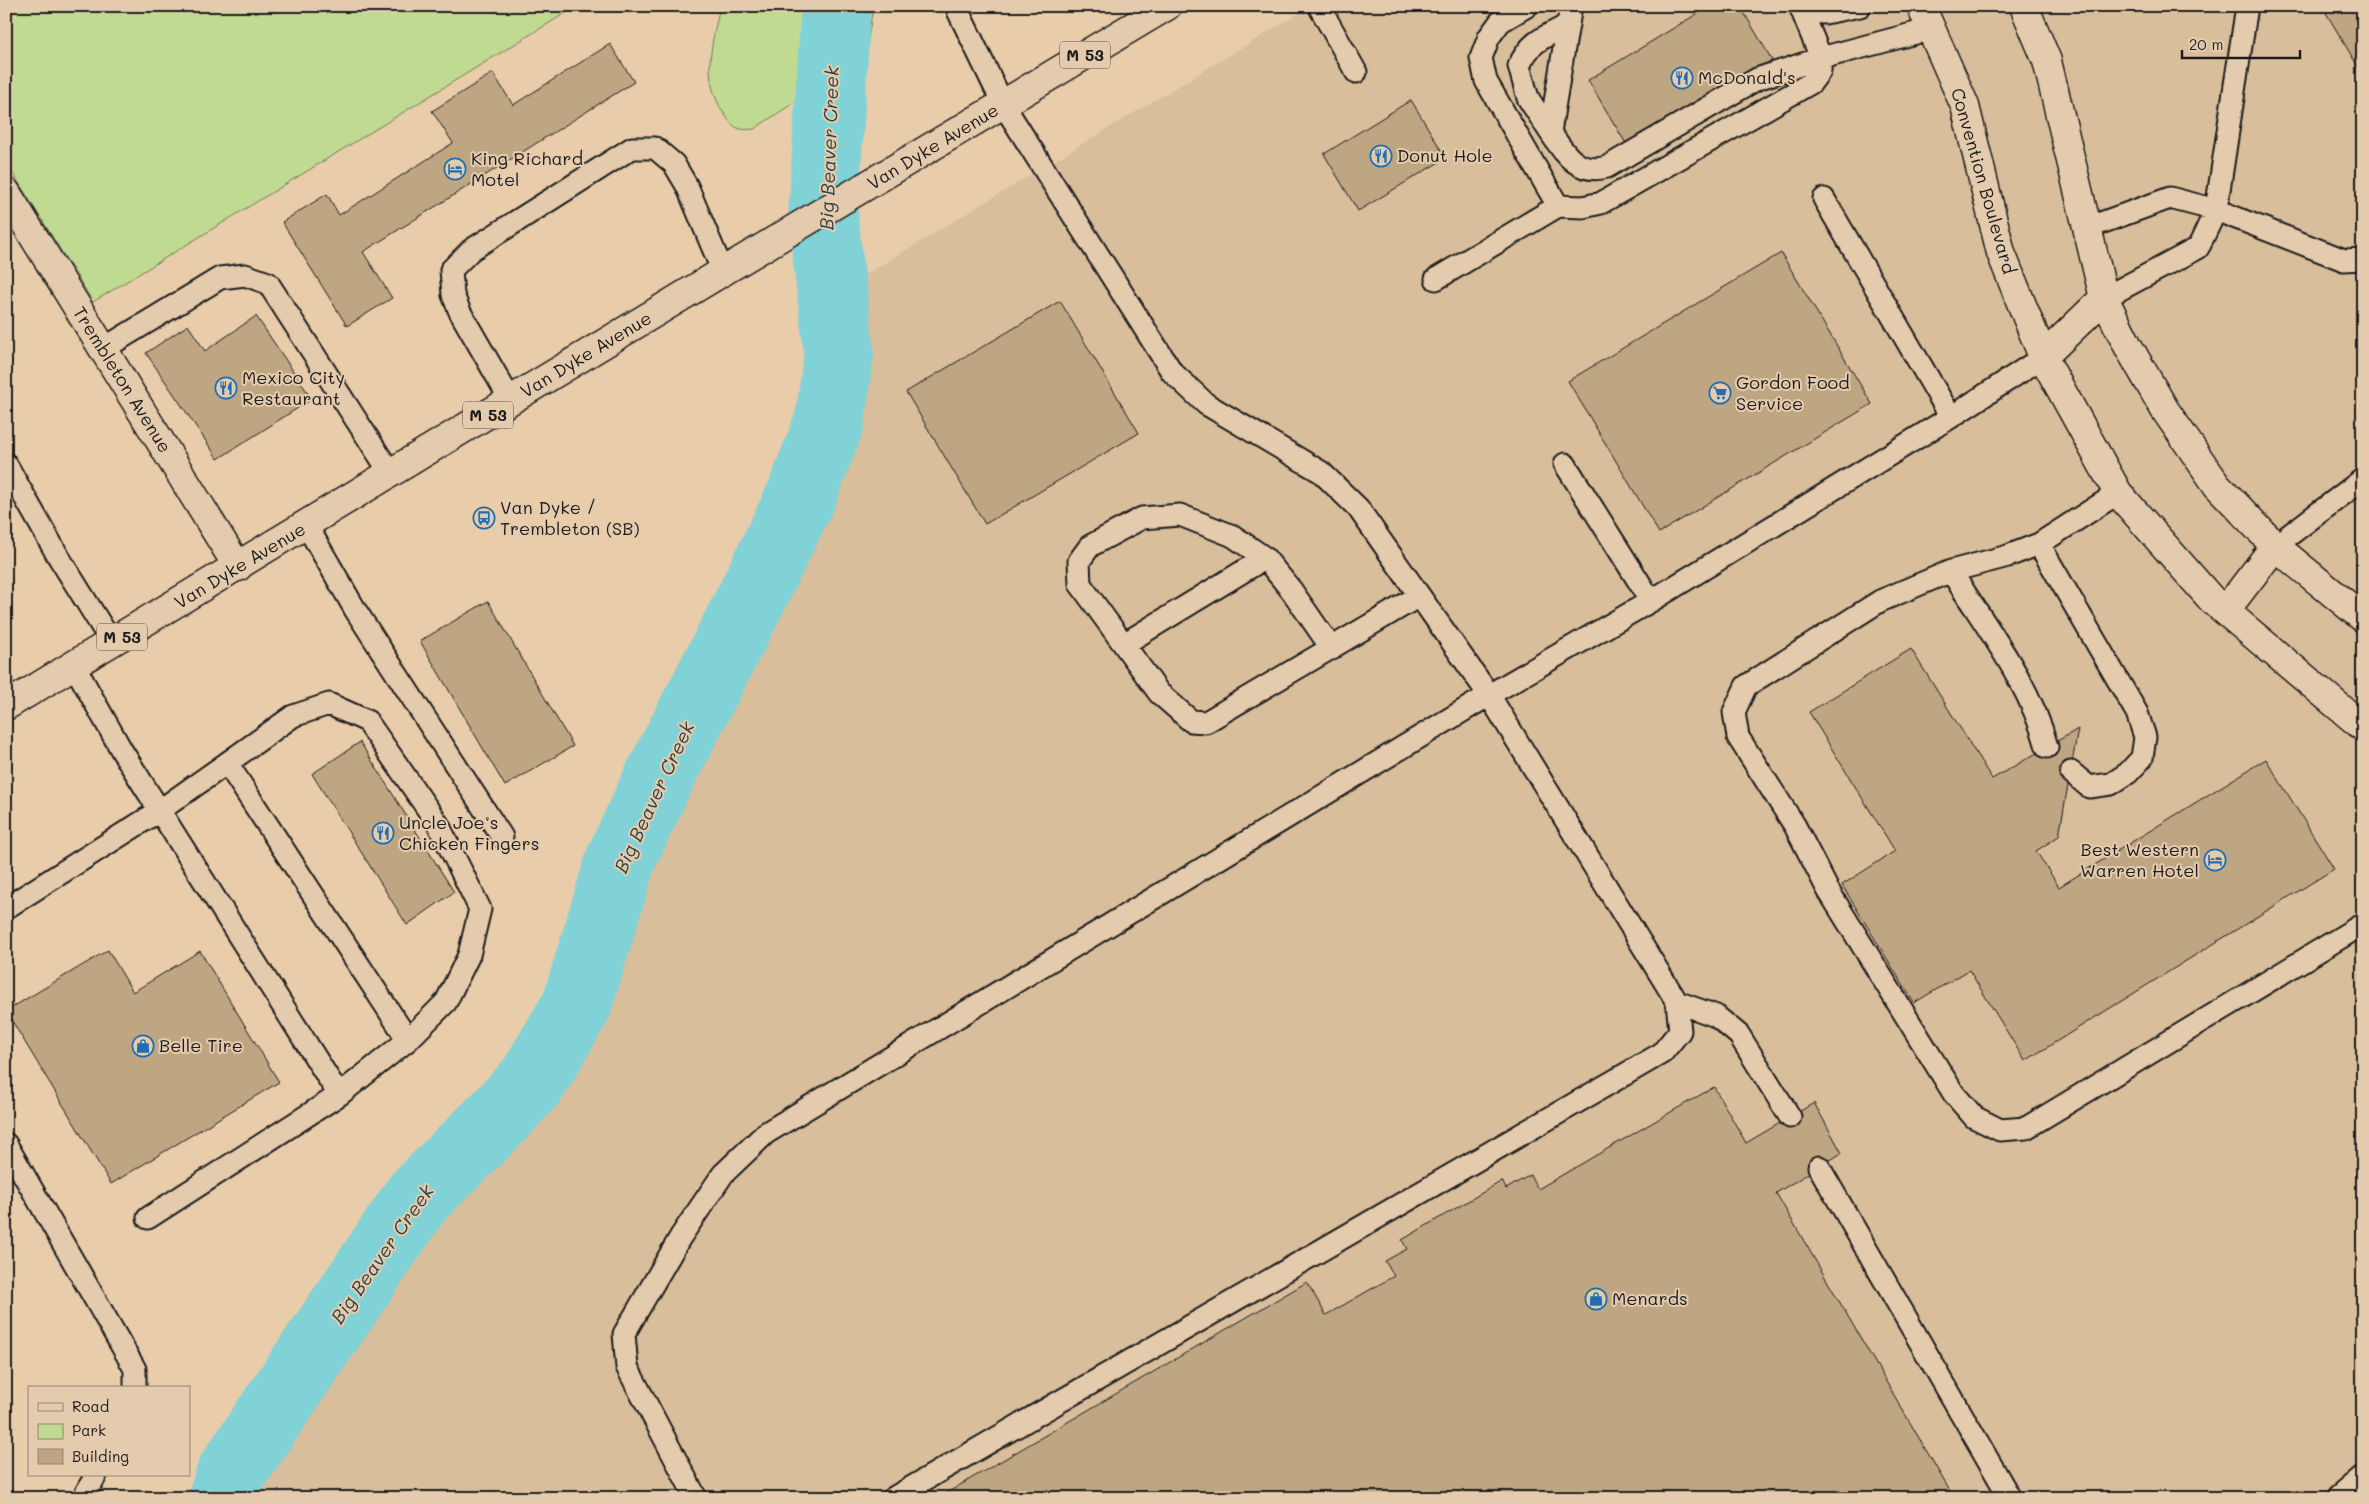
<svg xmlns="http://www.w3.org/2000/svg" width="2369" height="1504" viewBox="0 0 2369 1504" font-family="Mali,sans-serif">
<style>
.built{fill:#d8be9b}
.green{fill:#c0da91;stroke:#6e7b56}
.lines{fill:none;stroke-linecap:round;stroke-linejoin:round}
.river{stroke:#80d2d7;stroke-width:70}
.building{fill:#bea683;stroke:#1c1c1c}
.lane-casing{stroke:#1c1c1c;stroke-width:25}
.street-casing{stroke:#1c1c1c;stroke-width:31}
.primary-casing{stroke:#1c1c1c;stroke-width:31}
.lane{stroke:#e5cbad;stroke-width:21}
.street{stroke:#e5cbad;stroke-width:28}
.primary{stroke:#e5cbad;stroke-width:28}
.labels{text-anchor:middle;stroke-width:4;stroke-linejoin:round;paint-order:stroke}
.shield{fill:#e5cbad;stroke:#585048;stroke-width:1}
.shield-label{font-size:16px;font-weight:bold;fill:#1c1c1c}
.poi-label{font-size:18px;fill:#1c1c1c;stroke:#e5cbad;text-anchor:start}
.street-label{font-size:18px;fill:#1c1c1c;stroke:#e5cbad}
.water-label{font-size:19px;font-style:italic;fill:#304041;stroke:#e5cbad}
</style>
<rect width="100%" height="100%" fill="#e9cdaa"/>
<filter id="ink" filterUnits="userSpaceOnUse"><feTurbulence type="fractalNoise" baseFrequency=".02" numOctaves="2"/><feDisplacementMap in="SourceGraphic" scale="10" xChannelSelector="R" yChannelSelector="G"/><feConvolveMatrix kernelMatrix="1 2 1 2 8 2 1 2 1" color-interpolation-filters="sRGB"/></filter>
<g filter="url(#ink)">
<path class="built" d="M 1311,6 L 2363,6 L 2363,1498 L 247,1498 L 279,1442 L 292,1403 L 442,1198 L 513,1127 L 549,1077 L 628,876 L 734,645 L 852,410 L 871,343 L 863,276 Z"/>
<path class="green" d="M 6,6 L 577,6 L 93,302 L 6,162 Z
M 720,6 L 873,6 L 866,55 L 754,129 C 736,131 733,127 723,112 C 701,77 712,45 720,6 Z"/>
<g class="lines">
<path class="river" d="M 223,1498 L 232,1472 L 418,1197 L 495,1121 L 533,1080 L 576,1007 L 621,859 L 656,784 L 751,599 L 802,494 L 830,420 L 839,352 L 823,218 L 836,6"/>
</g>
<path class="building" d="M 1710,6 L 1740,6 L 1772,60 L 1628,147 L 1588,80 Z
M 2322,6 L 2363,6 L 2363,75 Z
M 610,44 L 634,82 L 363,252 L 392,298 L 347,326 L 282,222 L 327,194 L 339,215 L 453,143 L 432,111 L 493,73 L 513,105 Z
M 1411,100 L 1446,158 L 1358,211 L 1324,154 Z
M 1781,253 L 1872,404 L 1659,533 L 1568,381 Z
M 1060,301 L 1139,433 L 985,524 L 906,392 Z
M 256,316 L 312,399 L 218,459 L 146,353 L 188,325 L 205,351 Z
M 488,601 L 573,746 L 505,786 L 420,641 Z
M 1911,649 L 1992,779 L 2078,729 L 2059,836 L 2036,851 L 2059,887 L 2266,759 L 2334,869 L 2025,1061 L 1969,970 L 1914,1003 L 1842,885 L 1895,851 L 1809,712 Z
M 360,742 L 454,892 L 407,925 L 312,774 Z
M 108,950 L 133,992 L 200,951 L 279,1082 L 111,1184 L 6,1011 Z
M 1714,1087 L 1746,1143 L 1814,1103 L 1842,1153 L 1776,1193 L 1954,1498 L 944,1498 L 943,1495 L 1307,1282 L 1326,1315 L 1394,1276 L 1385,1261 L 1407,1249 L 1402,1240 L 1502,1181 L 1506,1189 L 1530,1175 L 1538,1189 Z"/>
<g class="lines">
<g class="lane-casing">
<path id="lane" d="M 958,6 L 958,11 L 1003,104 L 1172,372 L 1206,404 L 1321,472 L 1358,508 L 1489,695 L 1651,601 L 1951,417
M 1319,6 L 1356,72
M 1527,6 L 1500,22 L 1489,37 L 1481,58 L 1486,81 L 1558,206 L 1583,207 L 1601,203 L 1811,83 L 1820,71 L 1821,58 L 1800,6
M 1571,6 L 1550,132 C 1565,154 1577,175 1607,167 L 1757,79 L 1821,58 L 1931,29
M 2247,6 L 2216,210 L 2344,260 L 2363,259
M 1803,12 L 1825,13 L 1860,6
M 1550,132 L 1528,98 L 1519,66 C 1530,41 1544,37 1568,25
M 1824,199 L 1951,417 L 2043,357
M 2087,228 L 2170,198 L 2216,210 L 2198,248 L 2104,298
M 1436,279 L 1558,206
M 103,349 L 220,278 L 245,275 L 268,283 L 391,474
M 511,401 L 460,312 L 453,295 L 451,270 L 471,250 L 632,148 L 655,148 L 674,164 L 687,186 L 723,272
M 6,464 L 58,556 L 112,643
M 1565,464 L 1651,601
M 2118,493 L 2039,544 L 2008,556 L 1951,571 L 1880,601 L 1746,686 L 1734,712 L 1738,737 L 1795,826 L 1828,890 L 1954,1094 L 1974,1117 L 2000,1130 L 2026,1128 L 2363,924
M 307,526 L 356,611 L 502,837
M 2039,544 L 2137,713 L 2145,737 L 2142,758 L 2128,773 L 2111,784 L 2089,787 L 2071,772
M 2275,546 L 2363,479
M 1951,571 C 1986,627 2030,683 2047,747
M 1124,644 L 1265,558
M 1332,649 L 1292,591 L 1265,558 L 1233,536 L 1180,515 L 1142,518 L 1090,546 L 1079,561 L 1080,584 L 1159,693 L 1191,721 L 1206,722 L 1419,596
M 74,665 L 122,751 L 339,1095 L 148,1218
M 227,763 L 293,716 L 329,704 L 367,721 L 438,824 L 480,909 L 469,955 L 446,1002 L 408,1040
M 6,908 L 159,811 L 227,763 L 408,1040 L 339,1095
M 1677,1002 L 1716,1016 L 1739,1035 L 1790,1117
M 6,1144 L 135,1369 L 135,1388
M 1819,1167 L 2010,1498
M 83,1498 L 96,1475
M 696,1498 L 627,1367 L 624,1334 L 681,1236 L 723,1174 L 766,1133 L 1489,695 L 1677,1002 L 1680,1031 L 1662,1053 L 893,1498
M 2337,1498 L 2363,1476"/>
</g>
<g class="street-casing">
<path id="street" d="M 1921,6 L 1965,106 L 2001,253 L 2043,357 L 2118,493 L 2212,600 L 2363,727
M 2024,6 L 2047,61 L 2104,298 L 2128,346 L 2165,410 L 2217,485 L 2275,546 L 2363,618
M 6,192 L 238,567
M 2043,357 L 2104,298
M 2225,611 L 2275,546"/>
</g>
<g class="primary-casing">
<path id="primary" d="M 6,706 L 737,263 L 1167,6"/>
</g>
<use href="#lane" class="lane"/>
<use href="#street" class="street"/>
<use href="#primary" class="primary"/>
</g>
</g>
<defs>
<g id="restaurant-ring" transform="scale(1.125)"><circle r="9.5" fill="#e5cbad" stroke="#1f6fb2" stroke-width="1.5"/><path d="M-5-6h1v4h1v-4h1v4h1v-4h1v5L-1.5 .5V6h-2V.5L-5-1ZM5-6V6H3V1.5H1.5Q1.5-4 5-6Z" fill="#1f6fb2"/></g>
<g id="hotel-ring" transform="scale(1.125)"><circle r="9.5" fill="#e5cbad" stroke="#1f6fb2" stroke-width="1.5"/><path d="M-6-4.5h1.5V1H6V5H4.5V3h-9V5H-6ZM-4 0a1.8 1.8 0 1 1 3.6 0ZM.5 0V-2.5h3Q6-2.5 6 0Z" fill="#1f6fb2"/></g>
<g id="supermarket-ring" transform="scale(1.125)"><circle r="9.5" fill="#e5cbad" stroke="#1f6fb2" stroke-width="1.5"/><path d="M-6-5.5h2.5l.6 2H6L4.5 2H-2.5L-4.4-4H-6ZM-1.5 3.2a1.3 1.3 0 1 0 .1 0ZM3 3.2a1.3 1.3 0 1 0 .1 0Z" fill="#1f6fb2"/></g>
<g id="bus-ring" transform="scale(1.125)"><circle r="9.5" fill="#e5cbad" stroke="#1f6fb2" stroke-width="1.5"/><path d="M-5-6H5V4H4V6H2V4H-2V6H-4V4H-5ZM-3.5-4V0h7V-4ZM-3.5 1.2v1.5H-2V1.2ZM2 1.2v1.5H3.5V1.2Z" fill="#1f6fb2"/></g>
<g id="shop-ring" transform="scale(1.125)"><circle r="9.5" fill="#e5cbad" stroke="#1f6fb2" stroke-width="1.5"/><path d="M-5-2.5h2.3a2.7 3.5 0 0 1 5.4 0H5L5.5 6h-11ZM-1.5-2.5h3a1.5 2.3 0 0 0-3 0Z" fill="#1f6fb2"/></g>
</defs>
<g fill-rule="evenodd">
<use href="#restaurant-ring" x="1682" y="78"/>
<use href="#restaurant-ring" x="1381" y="156"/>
<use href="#hotel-ring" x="455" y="169"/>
<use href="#restaurant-ring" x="226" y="388"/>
<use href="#supermarket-ring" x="1720" y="393"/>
<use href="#bus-ring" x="484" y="518"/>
<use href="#restaurant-ring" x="383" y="833"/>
<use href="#hotel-ring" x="2215" y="860"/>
<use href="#shop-ring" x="143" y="1046"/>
<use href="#shop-ring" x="1596" y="1299"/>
</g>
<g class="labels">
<g class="shield">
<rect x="1060" y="41.5" width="50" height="27" rx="4"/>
<rect x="463" y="401.5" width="50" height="27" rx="4"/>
<rect x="97" y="623.5" width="50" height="27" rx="4"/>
</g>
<g class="shield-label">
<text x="1085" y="61">M 53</text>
<text x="488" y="421">M 53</text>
<text x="122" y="643">M 53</text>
</g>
<g class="poi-label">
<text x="1698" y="84">McDonald's</text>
<text x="1397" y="162">Donut Hole</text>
<text x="471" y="165">King Richard<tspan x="471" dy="21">Motel</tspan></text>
<text x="242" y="384">Mexico City<tspan x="242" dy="21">Restaurant</tspan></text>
<text x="1736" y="389">Gordon Food<tspan x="1736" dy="21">Service</tspan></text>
<text x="500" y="514">Van Dyke /<tspan x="500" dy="21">Trembleton (SB)</tspan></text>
<text x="399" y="829">Uncle Joe’s<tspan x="399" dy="21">Chicken Fingers</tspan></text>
<text x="2199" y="856" text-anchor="end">Best Western<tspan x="2199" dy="21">Warren Hotel</tspan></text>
<text x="159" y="1052">Belle Tire</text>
<text x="1612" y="1305">Menards</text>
</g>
<g class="street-label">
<text transform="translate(933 147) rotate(-31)" y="6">Van Dyke Avenue</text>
<text transform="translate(1983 181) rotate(74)" y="6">Convention Boulevard</text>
<text transform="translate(586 355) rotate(-31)" y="6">Van Dyke Avenue</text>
<text transform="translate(122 380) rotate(58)" y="6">Trembleton Avenue</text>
<text transform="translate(240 566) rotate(-31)" y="6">Van Dyke Avenue</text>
</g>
<g class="water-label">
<text transform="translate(829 148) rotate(-88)" y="7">Big Beaver Creek</text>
<text transform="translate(654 797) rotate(-65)" y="7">Big Beaver Creek</text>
<text transform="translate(382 1254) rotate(-55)" y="7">Big Beaver Creek</text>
</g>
</g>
<rect width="2369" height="1504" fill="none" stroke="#e5cbad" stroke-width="25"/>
<rect x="12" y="12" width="2344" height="1479" fill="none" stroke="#1c1c1c" stroke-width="2" filter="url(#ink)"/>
<rect x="28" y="1386" width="162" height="90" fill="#e5cbad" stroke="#958573"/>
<rect x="38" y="1403" width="25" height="8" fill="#e5cbad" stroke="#958573"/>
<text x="72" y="1412" font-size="15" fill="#1c1c1c">Road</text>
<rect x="38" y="1424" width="25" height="15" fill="#c0da91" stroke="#958573"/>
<text x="72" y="1436" font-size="15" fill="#1c1c1c">Park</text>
<rect x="38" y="1449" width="25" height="15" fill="#bea683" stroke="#958573"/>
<text x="72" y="1462" font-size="15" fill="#1c1c1c">Building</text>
<path d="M2182 50v8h118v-8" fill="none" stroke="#1c1c1c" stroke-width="2.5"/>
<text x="2189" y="50" font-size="15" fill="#1c1c1c" stroke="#e5cbad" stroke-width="4" paint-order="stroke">20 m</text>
</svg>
